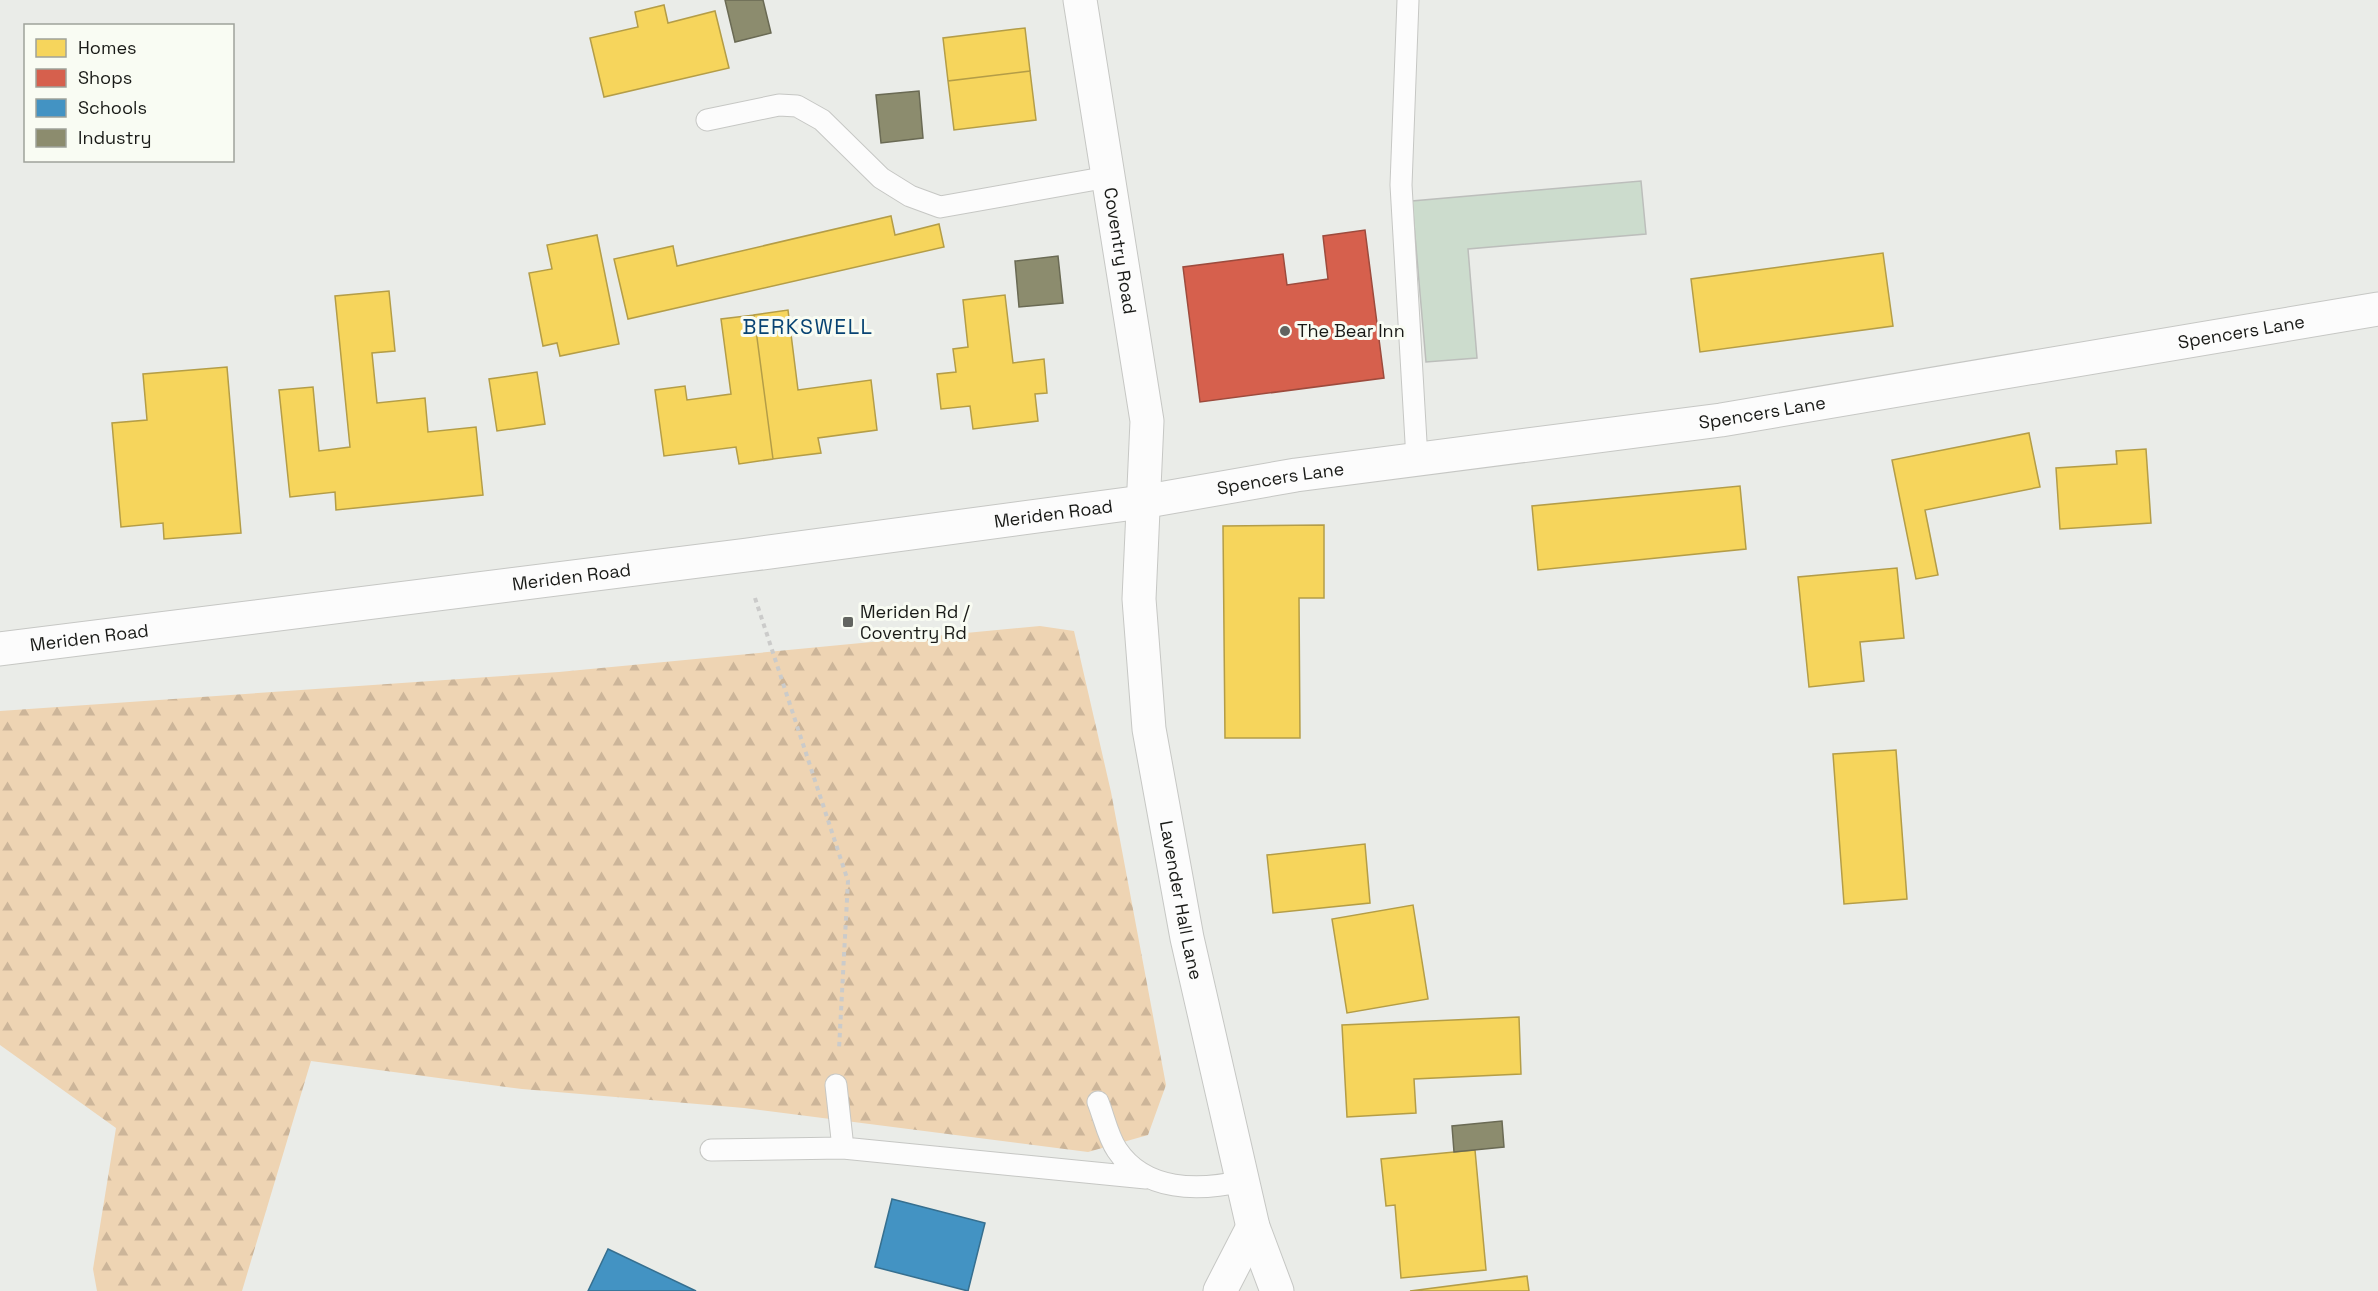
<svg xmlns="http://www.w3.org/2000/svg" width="2378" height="1291" viewBox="0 0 2378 1291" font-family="'Space Grotesk',sans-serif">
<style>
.forest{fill:url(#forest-firs)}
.homes{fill:#f6d55c;stroke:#b49d47;stroke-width:1.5}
.shops{fill:#d6604d;stroke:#9d4b3d;stroke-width:1.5}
.schools{fill:#4393c3;stroke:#366f8f;stroke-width:1.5}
.industry{fill:#8c8c6e;stroke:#6a6a54;stroke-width:1.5}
.building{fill:#ccdccd;stroke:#bcbebb;stroke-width:1.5}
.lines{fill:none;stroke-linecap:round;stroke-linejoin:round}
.lane-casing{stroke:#c6c7c4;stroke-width:23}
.street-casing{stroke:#c6c7c4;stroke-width:35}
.secondary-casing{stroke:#c6c7c4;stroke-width:35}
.path{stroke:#cbcbca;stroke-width:4;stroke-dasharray:4.5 4.5;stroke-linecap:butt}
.lane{stroke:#fcfcfc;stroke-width:21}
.street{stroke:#fcfcfc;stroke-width:33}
.secondary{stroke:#fcfcfc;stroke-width:33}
.poi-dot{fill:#626460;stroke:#f9fcf3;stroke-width:2}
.labels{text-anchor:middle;stroke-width:6;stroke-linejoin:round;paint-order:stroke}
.street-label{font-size:18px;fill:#191a17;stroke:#f9fcf3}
.poi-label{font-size:18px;fill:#191a17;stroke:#f9fcf3;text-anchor:start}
.quarter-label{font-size:21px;letter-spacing:1.5px;fill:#084373;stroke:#f9fcf3}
</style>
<defs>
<pattern id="forest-firs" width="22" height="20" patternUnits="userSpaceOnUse" patternTransform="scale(1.5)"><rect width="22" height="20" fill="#eed4b3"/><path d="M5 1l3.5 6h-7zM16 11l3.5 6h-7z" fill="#ccb599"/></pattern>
</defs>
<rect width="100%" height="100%" fill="#eaece8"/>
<path class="forest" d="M 1040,626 L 1074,631 L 1111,792 L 1166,1085 L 1148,1135 L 1088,1152 L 744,1108 L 522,1089 L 311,1061 L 242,1291 L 97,1291 L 93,1269 L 116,1128 L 0,1045 L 0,711 L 559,672 Z"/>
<path class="homes" d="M 664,5 L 668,23 L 715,11 L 729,68 L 604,97 L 590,38 L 638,27 L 635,12 Z
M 1025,28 L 1030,71 L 948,81 L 943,38 Z
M 1030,71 L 1036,120 L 954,130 L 948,81 Z
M 891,216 L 895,235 L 939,224 L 944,247 L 628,319 L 614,259 L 673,246 L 677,266 Z
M 597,235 L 619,344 L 560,356 L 557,343 L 543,346 L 529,273 L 552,269 L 547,245 Z
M 1883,253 L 1893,326 L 1700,352 L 1691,279 Z
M 389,291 L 395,351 L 372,353 L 377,403 L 425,398 L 428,432 L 476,427 L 483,495 L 336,510 L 335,492 L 290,497 L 279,390 L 313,387 L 319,451 L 350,447 L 335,296 Z
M 1005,295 L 1013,363 L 1044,359 L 1047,393 L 1035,394 L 1038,421 L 973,429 L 970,406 L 941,409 L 937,374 L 956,372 L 953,349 L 968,347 L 963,300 Z
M 788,310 L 798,390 L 871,380 L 877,430 L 818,438 L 821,453 L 773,459 L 754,315 Z
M 754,315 L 773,459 L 739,464 L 736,447 L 664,456 L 655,390 L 685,386 L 687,400 L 731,394 L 721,319 Z
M 227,367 L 241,533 L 164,539 L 163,523 L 121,527 L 112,423 L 147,420 L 143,374 Z
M 537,372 L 545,424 L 497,431 L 489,379 Z
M 2029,433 L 2040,487 L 1925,510 L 1938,575 L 1916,579 L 1892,460 Z
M 2146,449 L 2151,523 L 2060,529 L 2056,468 L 2117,464 L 2116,451 Z
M 1740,486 L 1746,549 L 1538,570 L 1532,506 Z
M 1324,525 L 1324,598 L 1299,598 L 1300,738 L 1225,738 L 1223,526 Z
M 1897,568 L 1904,638 L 1860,642 L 1864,681 L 1809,687 L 1798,577 Z
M 1896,750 L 1907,899 L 1844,904 L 1833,754 Z
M 1365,844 L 1370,903 L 1273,913 L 1267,855 Z
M 1413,905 L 1428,999 L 1347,1013 L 1332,919 Z
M 1519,1017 L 1521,1074 L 1414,1079 L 1416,1113 L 1347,1117 L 1342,1025 Z
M 1475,1150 L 1486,1270 L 1401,1278 L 1395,1205 L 1386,1206 L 1381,1159 Z
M 1527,1276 L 1529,1291 L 1410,1291 Z"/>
<path class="shops" d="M 1365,230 L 1384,378 L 1200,402 L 1183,267 L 1283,254 L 1287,285 L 1328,279 L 1323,236 Z"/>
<path class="schools" d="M 892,1199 L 985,1223 L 968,1291 L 875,1267 Z
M 608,1249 L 696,1291 L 588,1291 Z"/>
<path class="industry" d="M 725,0 L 763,0 L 771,33 L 735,42 Z
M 919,91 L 923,138 L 881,143 L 876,95 Z
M 1058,256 L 1063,303 L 1019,307 L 1015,261 Z
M 1502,1121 L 1504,1147 L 1454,1152 L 1452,1126 Z"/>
<path class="building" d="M 1641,181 L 1646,234 L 1468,249 L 1477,358 L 1426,362 L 1412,201 Z"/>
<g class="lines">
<g class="lane-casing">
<path id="lane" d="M 1408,0 L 1401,185 L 1417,459
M 707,120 L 779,105 L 797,106 L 822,120 L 881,178 L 910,196 L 940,207 L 1108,177
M 836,1085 L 843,1148 L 1146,1178
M 1098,1102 C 1104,1117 1108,1137 1117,1150 C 1145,1192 1199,1191 1243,1181
M 711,1150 L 843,1148"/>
</g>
<g class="street-casing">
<path id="street" d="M 1220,1291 L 1253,1227"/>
</g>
<g class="secondary-casing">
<g id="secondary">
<path id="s1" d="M 1080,0 L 1147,421 L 1139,599 L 1149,729 L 1187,938 L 1253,1227 L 1277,1291"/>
<path id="s2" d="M 0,649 L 747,555 L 1142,502 L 1296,475 L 1721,420 L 2378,309"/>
</g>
</g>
<path class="path" d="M 755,598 L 848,881 L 839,1049"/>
<use href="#lane" class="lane"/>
<use href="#street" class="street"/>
<use href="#secondary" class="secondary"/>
</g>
<g class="poi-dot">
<circle cx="1285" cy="331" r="6"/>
<rect x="842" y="616" width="12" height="12" rx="3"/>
</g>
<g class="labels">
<g class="street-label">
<text dy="6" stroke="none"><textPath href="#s1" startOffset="254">Coventry Road</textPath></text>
<text dy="6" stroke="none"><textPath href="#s2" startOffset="2264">Spencers Lane</textPath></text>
<text dy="6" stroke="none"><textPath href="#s2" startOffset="1778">Spencers Lane</textPath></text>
<text dy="6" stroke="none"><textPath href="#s2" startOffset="1292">Spencers Lane</textPath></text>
<text dy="6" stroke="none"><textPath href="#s2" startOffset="1062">Meriden Road</textPath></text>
<text dy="6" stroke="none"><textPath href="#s2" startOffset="576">Meriden Road</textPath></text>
<text dy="6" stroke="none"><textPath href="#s2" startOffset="90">Meriden Road</textPath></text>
<text dy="6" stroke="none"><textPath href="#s1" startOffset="909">Lavender Hall Lane</textPath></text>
</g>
<g class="poi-label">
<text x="1297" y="337">The Bear Inn</text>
<text x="860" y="618">Meriden Rd /<tspan x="860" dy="21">Coventry Rd</tspan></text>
</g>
<g class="quarter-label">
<text x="808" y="334">BERKSWELL</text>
</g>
</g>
<rect x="24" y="24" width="210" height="138" fill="#f9fcf3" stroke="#9fa29b" stroke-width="1.5"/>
<rect x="36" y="39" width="30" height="18" fill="#f6d55c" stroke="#9fa29b" stroke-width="1.5"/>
<text x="78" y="54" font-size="18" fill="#191a17">Homes</text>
<rect x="36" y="69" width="30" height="18" fill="#d6604d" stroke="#9fa29b" stroke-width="1.5"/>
<text x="78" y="84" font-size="18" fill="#191a17">Shops</text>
<rect x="36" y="99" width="30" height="18" fill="#4393c3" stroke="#9fa29b" stroke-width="1.5"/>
<text x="78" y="114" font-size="18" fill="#191a17">Schools</text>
<rect x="36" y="129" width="30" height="18" fill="#8c8c6e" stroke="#9fa29b" stroke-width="1.5"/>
<text x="78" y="144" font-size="18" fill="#191a17">Industry</text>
</svg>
